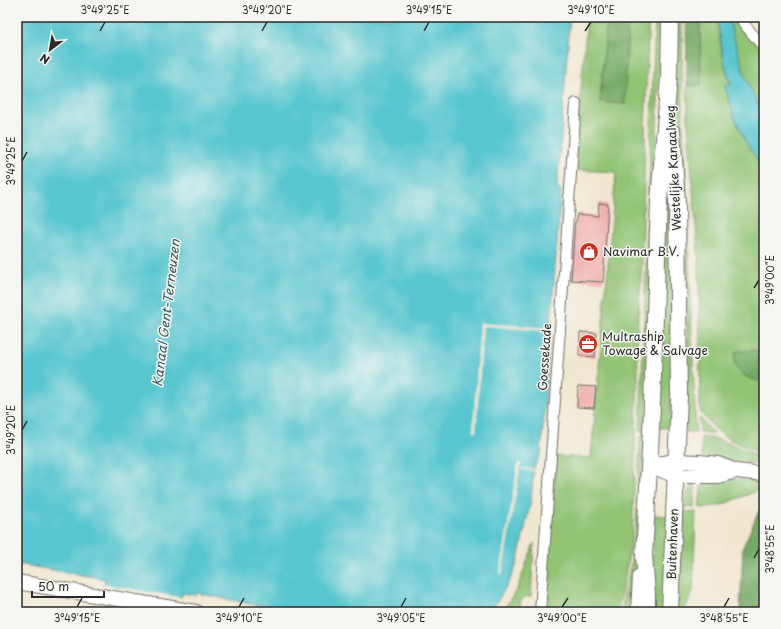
<svg xmlns="http://www.w3.org/2000/svg" width="781" height="629" viewBox="0 0 781 629" font-family="'Playpen Sans',sans-serif">
<style>
.green{fill:#91c373;stroke:#5e774f}
.forest{fill:#74a965;stroke:#506a48}
.water{fill:#59c6cf;stroke:#42787d}
.pier{fill:#f1e7d0}
.building{fill:#f0aeac}
.lines{fill:none;stroke-linecap:round;stroke-linejoin:round}
.minor-casing{stroke:#706d65;stroke-width:12}
.secondary-casing{stroke:#706d65;stroke-width:16}
.primary-casing{stroke:#706d65;stroke-width:18}
.minor{stroke:#fff;stroke-width:10}
.secondary{stroke:#fff;stroke-width:14}
.primary{stroke:#fff;stroke-width:16}
.ticks{fill:none;stroke:#2b2b2b;stroke-width:1.5}
.labels{text-anchor:middle;stroke-width:3;stroke-linejoin:round;paint-order:stroke}
.street-label{font-size:12px;fill:#2b2b2b;stroke:#f6f6f2}
.poi-label{font-size:12px;fill:#2b2b2b;stroke:#f6f6f2;text-anchor:start}
.water-label{font-size:13px;font-style:italic;fill:#395a5c;stroke:#f6f6f2}
.neatline{fill:none;stroke:#2b2b2b;stroke-width:1.5}
.ticks-label{font-size:10px;text-anchor:middle;fill:#2b2b2b}
</style>
<rect width="100%" height="100%" fill="#f6f6f2"/>
<filter id="ink" filterUnits="userSpaceOnUse"><feTurbulence type="fractalNoise" baseFrequency=".025" numOctaves="2"/><feDisplacementMap in="SourceGraphic" scale="8" xChannelSelector="R" yChannelSelector="G"/><feConvolveMatrix kernelMatrix="1 2 1 2 8 2 1 2 1" color-interpolation-filters="sRGB"/></filter>
<filter id="wash" filterUnits="userSpaceOnUse"><feTurbulence type="fractalNoise" baseFrequency=".012" numOctaves="4" result="noise"/><feDisplacementMap in="SourceGraphic" scale="16" xChannelSelector="R" yChannelSelector="G"/><feGaussianBlur stdDeviation="0.9" result="paint"/><feColorMatrix in="noise" values="0 0 0 0 0 0 0 0 0 0 0 0 0 0 0 0 0 1.4 0 .05"/><feComposite in="paint" operator="in"/></filter>
<g filter="url(#wash)">
<rect width="100%" height="100%" fill="#f1e7d0"/>
<path class="green" d="M 587,17 L 607,17 L 600,102 L 627,34 L 628,17 L 649,17 L 647,60 L 642,266 L 637,331 L 638,374 L 632,539 L 618,612 L 544,612 L 556,456 L 591,458 L 616,172 L 574,170 Z
M 655,17 L 661,17 L 646,431 L 640,431 Z
M 676,17 L 682,17 L 683,128 L 696,432 L 686,432 L 687,291 L 686,240 L 679,174 Z
M 700,17 L 717,17 C 720,40 723,63 731,85 L 725,87 L 734,116 L 746,142 L 764,170 L 764,352 L 762,351 L 735,358 C 735,374 750,380 764,381 L 764,453 C 742,447 724,440 709,422 C 705,418 701,415 700,410 L 699,264 L 688,126 L 687,85 L 701,85 Z
M 728,17 L 738,17 L 764,53 L 764,118 L 745,76 Z
M 665,202 L 669,203 L 672,272 L 671,428 L 657,428 Z
M 699,418 L 701,419 L 714,434 L 700,432 Z
M 646,434 L 640,504 L 637,502 L 640,437 Z
M 701,437 L 717,439 L 764,458 L 764,465 L 702,457 Z
M 730,479 L 764,481 L 764,488 L 722,505 L 702,508 L 699,507 L 702,482 Z
M 695,483 L 694,508 L 683,507 L 688,491 Z
M 637,509 L 642,509 L 635,587 L 634,612 L 622,612 L 624,595 L 634,550 Z
M 683,511 L 696,512 L 693,591 L 684,612 L 676,612 Z
M 654,515 L 667,516 L 664,612 L 650,612 Z
M 534,543 L 531,596 L 525,597 L 521,600 L 519,612 L 502,612 L 517,589 Z"/>
<path class="forest" d="M 607,17 L 628,17 L 625,104 L 600,102 Z
M 686,17 L 700,17 L 701,85 L 687,85 Z
M 755,350 L 764,352 L 764,381 C 754,381 738,376 735,364 C 734,360 735,355 736,351 Z
M 764,501 L 764,612 L 740,612 L 743,547 L 757,515 Z"/>
<path class="water" d="M 17,17 L 570,17 L 557,188 L 561,190 L 541,454 L 534,467 L 531,501 L 517,564 L 509,582 L 491,612 L 323,612 L 323,611 L 255,605 L 197,593 L 196,595 L 182,593 L 179,612 L 100,612 L 105,579 L 17,564 Z
M 717,17 L 728,17 L 745,76 L 764,118 L 764,170 L 746,142 L 734,116 L 725,86 L 731,84 L 724,61 Z"/>
<path class="pier" d="M 480,323 L 551,328 L 551,331 L 483,326 L 476,431 L 473,431 Z
M 518,463 L 521,463 L 520,468 L 536,469 L 536,471 L 520,469 L 502,574 L 500,574 Z
M 103,584 L 183,598 L 181,612 L 117,612 L 99,609 Z"/>
<g id="blocks">
<path class="building" d="M 599,203 L 608,204 L 603,282 L 571,280 L 575,222 L 576,222 L 577,214 L 598,216 Z
M 580,332 L 597,333 L 595,357 L 579,356 Z
M 578,386 L 596,387 L 594,408 L 577,407 Z"/>
</g>
</g>
<g filter="url(#ink)">
<use href="#blocks" fill-opacity="0" stroke="#706d65" stroke-width="1"/>
<g class="lines">
<g class="minor-casing">
<path id="minor" d="M 740,17 L 745,25 L 764,48
M 540,612 L 576,103"/>
</g>
<g class="secondary-casing">
<path id="secondary" d="M 650,465 L 677,461 L 699,462 L 718,464 L 736,471 L 764,474
M 650,465 L 675,476 L 718,476 L 736,471
M 17,582 L 196,612
M 638,612 L 640,576"/>
</g>
<g class="primary-casing">
<path id="primary" d="M 647,612 L 647,594 L 644,556 L 651,432 L 659,201 L 669,77 L 670,17
M 670,612 L 679,397 L 677,202 L 672,132"/>
</g>
<use href="#minor" class="minor"/>
<use href="#secondary" class="secondary"/>
<use href="#primary" class="primary"/>
</g>
</g>
<path class="ticks" d="M 100,31 L 105,22M 262,31 L 267,22M 424,31 L 429,22M 585,31 L 591,22M 22,161 L 27,152M 754,288 L 759,280M 22,430 L 27,421M 754,558 L 759,549M 77,607 L 82,598M 239,607 L 244,598M 401,607 L 406,598M 562,607 L 568,598M 724,607 L 729,598"/>
<defs>
<g id="shop-disc" transform="scale(1)"><circle r="9.5" fill="#c8321e" stroke="#f6f6f2"/><path d="M-5-2.5h2.3a2.7 3.5 0 0 1 5.4 0H5L5.5 6h-11ZM-1.5-2.5h3a1.5 2.3 0 0 0-3 0Z" fill="#fff"/></g>
<g id="office-disc" transform="scale(1)"><circle r="9.5" fill="#c8321e" stroke="#f6f6f2"/><path d="M-6-3h4V-5.5h4V-3h4V5H-6ZM-1-4.5V-3h2v-1.5ZM-6 0V1H6V0Z" fill="#fff"/></g>
</defs>
<g fill-rule="evenodd">
<use href="#shop-disc" x="589" y="252"/>
<use href="#office-disc" x="588" y="344"/>
</g>
<g class="labels">
<g class="street-label">
<text transform="translate(674 168) rotate(-93)" y="4">Westelijke Kanaalweg</text>
<text transform="translate(545 357) rotate(-86)" y="4">Goessekade</text>
<text transform="translate(673 544) rotate(-88)" y="4">Buitenhaven</text>
</g>
<g class="poi-label">
<text x="603" y="256">Navimar B.V.</text>
<text x="602" y="341">Multraship<tspan x="602" dy="14">Towage &amp; Salvage</tspan></text>
</g>
<g class="water-label">
<text transform="translate(166 313) rotate(-83)" y="5">Kanaal Gent-Terneuzen</text>
</g>
</g>
<rect width="781" height="629" fill="none" stroke="#f6f6f2" stroke-width="44"/>
<g transform="translate(50 50) rotate(211)" stroke="#f6f6f2" stroke-width="3" paint-order="stroke">
<path d="M0-3L7 15L0 10L-7 15Z" fill="#2b2b2b"/>
<text y="-6" font-size="11" font-weight="bold" text-anchor="middle" fill="#2b2b2b">N</text>
</g>
<path d="M32 591v6h72v-6" fill="none" stroke="#2b2b2b" stroke-width="2"/>
<text x="38" y="591" font-size="12" fill="#2b2b2b" stroke="#f6f6f2" stroke-width="3" paint-order="stroke">50 m</text>
<rect x="22" y="22" width="737" height="585" class="neatline"/>
<g class="ticks-label">
<text x="105" y="14">3°49'25"E</text>
<text x="267" y="14">3°49'20"E</text>
<text x="429" y="14">3°49'15"E</text>
<text x="591" y="14">3°49'10"E</text>
<text transform="translate(11 161) rotate(-90)" y="4">3°49'25"E</text>
<text transform="translate(770 280) rotate(-90)" y="4">3°49'00"E</text>
<text transform="translate(11 430) rotate(-90)" y="4">3°49'20"E</text>
<text transform="translate(770 549) rotate(-90)" y="4">3°48'55"E</text>
<text x="77" y="622">3°49'15"E</text>
<text x="239" y="622">3°49'10"E</text>
<text x="401" y="622">3°49'05"E</text>
<text x="562" y="622">3°49'00"E</text>
<text x="724" y="622">3°48'55"E</text>
</g>
</svg>
